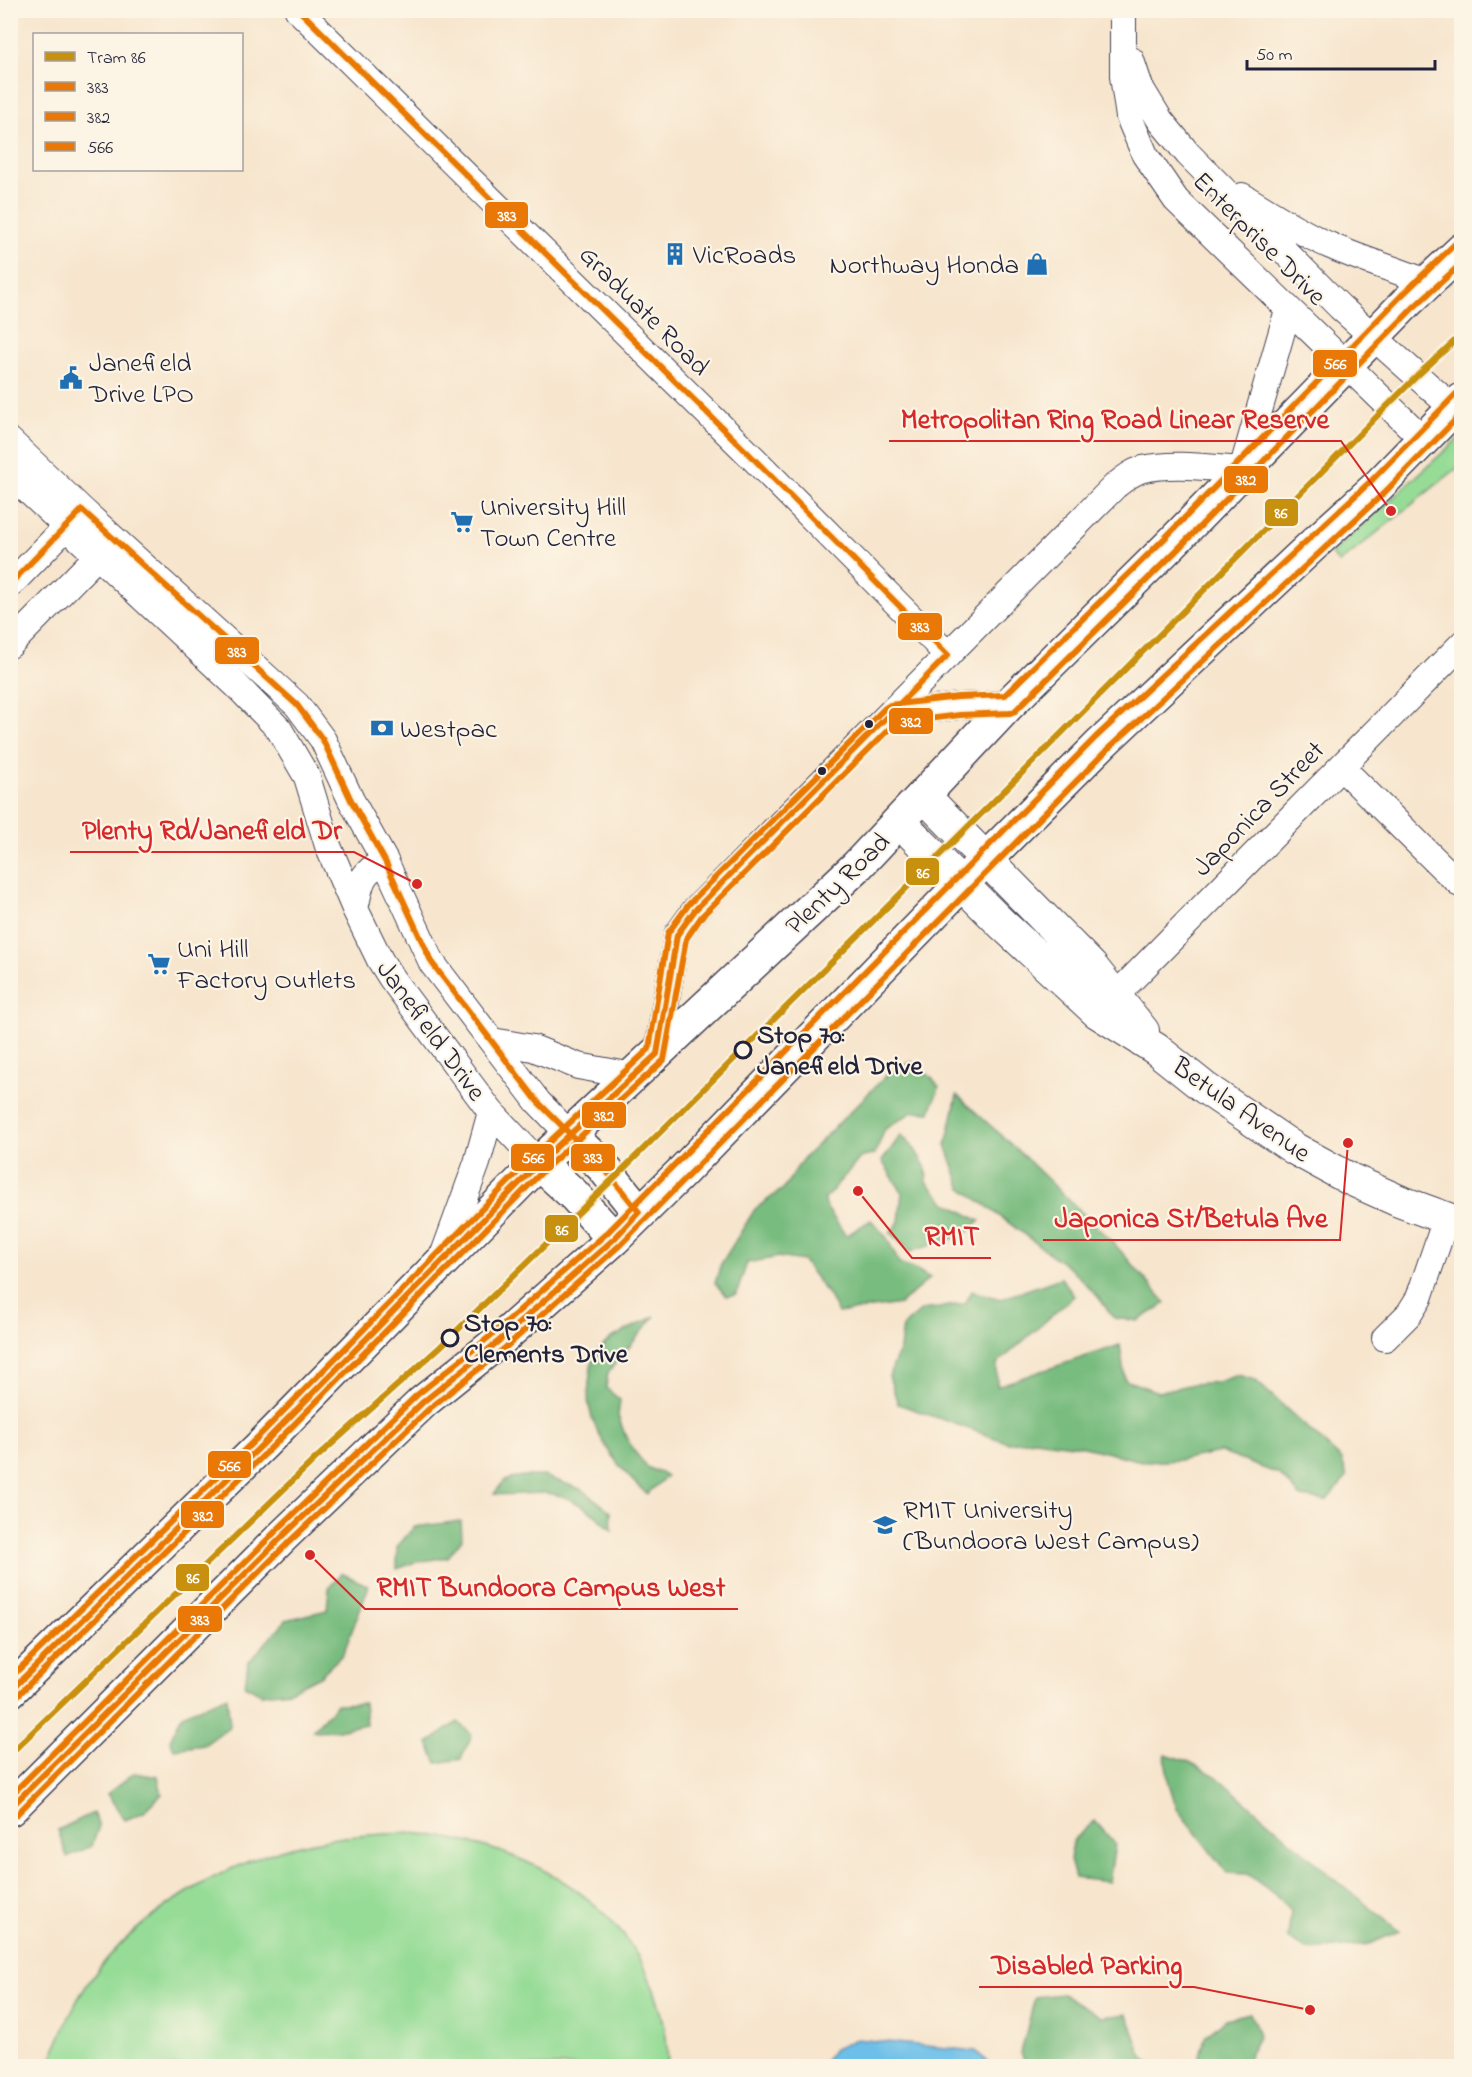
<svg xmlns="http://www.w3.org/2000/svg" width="1472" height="2077" viewBox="0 0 1472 2077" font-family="'Indie Flower',sans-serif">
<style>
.green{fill:#96dc96;stroke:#5c7f68;stroke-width:1.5}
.forest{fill:#78bc7f;stroke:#4d6f5d;stroke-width:1.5}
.water{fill:#6cbfe8;stroke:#477092;stroke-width:1.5}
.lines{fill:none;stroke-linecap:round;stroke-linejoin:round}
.minor-casing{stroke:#423f51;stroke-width:28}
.tertiary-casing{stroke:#423f51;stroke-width:34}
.trunk-casing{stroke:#423f51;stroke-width:36}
.minor{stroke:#fff;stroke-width:26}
.tertiary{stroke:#fff;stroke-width:32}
.trunk{stroke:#fff;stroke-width:33}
.bus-1-casing{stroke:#fcf5e5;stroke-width:10}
.bus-2-casing{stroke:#fcf5e5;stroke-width:10}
.bus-3-casing{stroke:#fcf5e5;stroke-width:10}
.bus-1{stroke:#e97806;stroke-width:6}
.bus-2{stroke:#e97806;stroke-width:6}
.bus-3{stroke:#e97806;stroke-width:6}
.tram-1-casing{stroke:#fcf5e5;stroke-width:10}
.tram-1{stroke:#c8900f;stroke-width:6}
.bus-dot{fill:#22223b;stroke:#fcf5e5;stroke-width:2}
.stop-dot{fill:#fcf5e5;stroke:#22223b;stroke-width:3}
.labels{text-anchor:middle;stroke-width:4.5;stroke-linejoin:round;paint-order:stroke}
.street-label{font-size:27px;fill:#22223b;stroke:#fcf5e5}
.poi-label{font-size:27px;fill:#22223b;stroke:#fcf5e5;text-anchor:start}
.stop-label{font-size:27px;font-weight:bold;fill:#22223b;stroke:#fcf5e5;text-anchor:start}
.leader{fill:none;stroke:#d62828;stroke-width:2}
.callout-dot{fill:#d62828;stroke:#fcf5e5;stroke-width:2}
.callout-label{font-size:28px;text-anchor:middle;font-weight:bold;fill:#d62828;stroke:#fcf5e5;stroke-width:4.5;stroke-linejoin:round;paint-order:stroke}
.line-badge{stroke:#fcf5e5;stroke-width:2}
.badge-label{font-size:16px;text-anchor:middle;font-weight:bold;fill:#fff}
</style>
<rect width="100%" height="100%" fill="#fcf5e5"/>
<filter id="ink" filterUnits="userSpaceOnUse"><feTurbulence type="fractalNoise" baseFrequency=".0167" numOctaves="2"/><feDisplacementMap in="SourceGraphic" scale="12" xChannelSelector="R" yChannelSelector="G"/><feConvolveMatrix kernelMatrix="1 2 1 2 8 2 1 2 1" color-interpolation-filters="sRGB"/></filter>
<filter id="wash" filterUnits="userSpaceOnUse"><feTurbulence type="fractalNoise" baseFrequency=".008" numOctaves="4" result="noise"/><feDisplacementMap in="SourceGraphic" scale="24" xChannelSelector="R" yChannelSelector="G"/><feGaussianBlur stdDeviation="1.35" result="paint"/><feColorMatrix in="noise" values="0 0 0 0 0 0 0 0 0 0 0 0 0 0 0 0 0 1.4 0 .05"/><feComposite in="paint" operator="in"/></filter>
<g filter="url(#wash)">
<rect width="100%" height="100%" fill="#f7e5cd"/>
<path class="green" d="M 1461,436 L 1461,465 L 1339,563 L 1331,554 Z
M 412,1833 C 521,1844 627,1895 660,2008 C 666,2027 667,2047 668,2066 L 49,2066 C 57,2044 66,2021 78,1999 C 127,1915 235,1853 330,1839 C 357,1835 384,1834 412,1833 Z"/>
<path class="forest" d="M 912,1062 L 931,1077 L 939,1087 L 930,1112 L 912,1112 L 885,1129 L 875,1154 L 860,1158 L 825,1199 L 826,1207 L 846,1236 L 871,1220 L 887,1238 L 899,1263 L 917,1270 L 930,1278 L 900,1304 L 838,1313 L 829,1296 L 803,1261 L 778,1257 L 747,1263 L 736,1295 L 726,1296 L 715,1283 L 721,1264 L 755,1209 L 784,1188 L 802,1160 L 891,1071 Z
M 957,1095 L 1029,1161 L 1118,1248 L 1166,1303 L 1138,1321 L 1114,1318 L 1098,1297 L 1073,1271 L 961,1187 L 946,1145 Z
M 901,1135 L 914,1148 L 926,1168 L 927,1182 L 945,1202 L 980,1221 L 963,1235 L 910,1252 L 890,1233 L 899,1222 L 902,1192 L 882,1161 Z
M 1061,1278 L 1074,1296 L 997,1364 L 997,1386 L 1120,1345 L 1125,1380 L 1158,1392 L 1193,1384 L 1218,1382 L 1238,1375 L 1255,1380 L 1342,1460 L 1347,1477 L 1326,1501 L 1301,1497 L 1279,1474 L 1220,1452 L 1179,1460 L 1146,1462 L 1080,1446 L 1035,1440 L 1009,1443 L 898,1404 L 889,1376 L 900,1349 L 903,1326 L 922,1310 L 964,1304 L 972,1291 L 1001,1299 Z
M 655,1316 L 608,1372 L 606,1388 L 620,1400 L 618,1416 L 625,1435 L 634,1451 L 647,1467 L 667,1476 L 647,1494 C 623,1474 595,1438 589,1406 C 586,1393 591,1369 593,1355 L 611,1338 Z
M 522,1476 L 544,1476 L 583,1490 L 611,1512 L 612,1530 C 593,1512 570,1493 542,1493 C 525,1493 512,1496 494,1494 L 504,1481 Z
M 461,1521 L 462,1539 L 448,1557 L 416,1562 L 397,1569 L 397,1547 L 414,1527 Z
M 341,1573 L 369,1586 L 343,1654 L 320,1676 L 290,1691 L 261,1694 L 245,1685 L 248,1663 L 286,1620 L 327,1610 L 329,1588 Z
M 227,1696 L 230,1726 L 204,1745 L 174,1749 L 170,1740 L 182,1715 Z
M 364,1703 L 366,1724 L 338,1730 L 312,1731 L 337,1704 Z
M 458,1722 L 472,1735 L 461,1759 L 437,1763 L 428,1743 Z
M 1165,1754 L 1188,1761 L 1216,1776 L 1331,1876 L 1399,1931 L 1370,1944 L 1326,1949 L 1306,1949 L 1288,1939 L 1291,1911 L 1273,1893 L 1247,1874 L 1227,1873 L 1177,1809 L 1168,1780 Z
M 134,1773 L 158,1777 L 162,1794 L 144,1812 L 125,1820 L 107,1794 Z
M 93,1813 L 99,1826 L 92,1846 L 67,1857 L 58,1830 Z
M 1095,1821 L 1115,1844 L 1109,1882 L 1075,1878 L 1070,1860 L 1073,1840 Z
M 1062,1994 L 1102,2017 L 1127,2014 L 1141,2053 L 1153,2066 L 1027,2066 L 1021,2053 L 1035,1997 Z
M 1250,2013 L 1259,2035 L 1250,2052 L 1248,2066 L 1197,2066 L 1205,2037 L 1226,2019 Z"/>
<path class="water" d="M 856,2039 L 976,2051 L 991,2066 L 821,2066 L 834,2049 Z"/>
</g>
<g filter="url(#ink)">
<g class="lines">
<g class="minor-casing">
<path id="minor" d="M 298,10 L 755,460 L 948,655
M 1123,10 L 1123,76 L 1129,117 L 1145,155 L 1176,200 L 1423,439
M 1131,60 L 1140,87 L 1160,120 L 1188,154 L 1340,307 L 1453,408
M 1242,196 C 1271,213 1300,233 1331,246 C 1362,260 1395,269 1426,282
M 10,441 L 82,510 L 297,705 L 323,740 L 351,800 L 385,861 L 432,963 L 538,1102 L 569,1134
M 10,474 L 236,685 L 279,729 L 307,777 L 328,846 L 355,909 L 380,960 L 392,979 L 491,1112 L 539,1163
M 10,585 L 77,516
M 10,645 L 110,543
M 891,714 L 959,706 L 1009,704
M 1341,767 L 1442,867 L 1462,885
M 355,909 C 361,884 359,873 385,861
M 1101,1009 L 1124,987 L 1462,644
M 492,1041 L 533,1048 L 578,1066 L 633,1076
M 657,1054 L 677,935 L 695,910 L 1115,486 C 1124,479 1132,472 1143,469 C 1175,462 1210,468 1242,470 L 1288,310
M 442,1259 L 477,1163 L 491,1112
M 1385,1338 L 1409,1314 L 1419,1298 L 1446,1219"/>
</g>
<g class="tertiary-casing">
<path id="tertiary" d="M 924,796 L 1092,967 L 1143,1031
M 900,822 L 1001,923 L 1097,1012 L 1156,1049 L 1205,1088 L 1295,1149 L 1350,1179 L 1399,1201 L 1462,1224"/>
</g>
<g class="trunk-casing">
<path id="trunk" d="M 569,1134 L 603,1167 L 639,1212
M 539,1163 L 574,1195 L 614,1239
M 10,1691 L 263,1444 L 539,1163 L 856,867 L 1009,704 L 1171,544 L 1407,302 L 1462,250
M 10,1809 L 283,1536 L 423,1402 L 500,1340 L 614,1239 L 681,1173 L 986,859 L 1102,743 L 1315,543 L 1378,486 L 1462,400"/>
</g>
<use href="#minor" class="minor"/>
<use href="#tertiary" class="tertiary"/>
<use href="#trunk" class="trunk"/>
<g class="bus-1-casing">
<path id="bus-1" d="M 10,584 L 82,510 L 297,705 L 323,740 L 351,800 L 385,861 L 432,963 L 538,1102 L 603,1167 L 639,1212 L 614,1239 L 500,1340 L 423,1402 L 283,1536 L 10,1808
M 10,1691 L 263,1444 L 539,1163 L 657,1054 L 677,935 L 695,910 L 948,655 L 755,460 L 299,10"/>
</g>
<g class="bus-2-casing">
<path id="bus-2" d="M 16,1697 L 269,1450 L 545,1169 L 664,1060 L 686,939 L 702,916 L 895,723 L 960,715 L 1010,713 L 1015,711 L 1177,550 L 1413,308 L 1462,263
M 16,1815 L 289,1542 L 429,1409 L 506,1347 L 620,1245 L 1108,749 L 1384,493 L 1462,413"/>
</g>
<g class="bus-3-casing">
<path id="bus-3" d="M 10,1678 L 257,1438 L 533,1157 L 649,1049 L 668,933 L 689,904 L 885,708 L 890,705 L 958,697 L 1005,695 L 1165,538 L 1401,296 L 1456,243
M 10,1796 L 277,1530 L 417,1395 L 494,1333 L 608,1232 L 1096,737 L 1372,480 L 1456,394"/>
</g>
<use href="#bus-1" class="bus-1"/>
<use href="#bus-2" class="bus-2"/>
<use href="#bus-3" class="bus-3"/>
<g class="tram-1-casing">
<path id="tram-1" d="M 10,1754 L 315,1459 L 440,1347 L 613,1179 L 995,800 L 1418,375 L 1462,334"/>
</g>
<use href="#tram-1" class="tram-1"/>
</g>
</g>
<defs>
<g id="building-bare" transform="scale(1.8)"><path d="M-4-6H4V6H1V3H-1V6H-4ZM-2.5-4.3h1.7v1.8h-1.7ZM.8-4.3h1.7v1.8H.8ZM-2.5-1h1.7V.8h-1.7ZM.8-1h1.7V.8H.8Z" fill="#1f6fb2" stroke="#fcf5e5" stroke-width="2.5" paint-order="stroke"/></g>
<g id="shop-bare" transform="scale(1.8)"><path d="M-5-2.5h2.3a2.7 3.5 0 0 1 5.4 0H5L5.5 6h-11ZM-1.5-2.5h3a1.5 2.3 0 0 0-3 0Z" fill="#1f6fb2" stroke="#fcf5e5" stroke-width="2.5" paint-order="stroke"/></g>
<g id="civic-bare" transform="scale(1.8)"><path d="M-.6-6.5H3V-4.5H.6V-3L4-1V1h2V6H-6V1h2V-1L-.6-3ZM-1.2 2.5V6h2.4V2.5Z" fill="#1f6fb2" stroke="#fcf5e5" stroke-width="2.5" paint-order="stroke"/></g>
<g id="supermarket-bare" transform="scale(1.8)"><path d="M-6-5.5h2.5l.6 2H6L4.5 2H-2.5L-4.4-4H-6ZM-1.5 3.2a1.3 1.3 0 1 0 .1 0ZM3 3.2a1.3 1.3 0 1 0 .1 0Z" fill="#1f6fb2" stroke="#fcf5e5" stroke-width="2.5" paint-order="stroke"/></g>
<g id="bank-bare" transform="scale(1.8)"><path d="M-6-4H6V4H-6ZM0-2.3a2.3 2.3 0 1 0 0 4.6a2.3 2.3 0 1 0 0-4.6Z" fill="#1f6fb2" stroke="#fcf5e5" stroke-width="2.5" paint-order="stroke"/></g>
<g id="university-bare" transform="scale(1.8)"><path d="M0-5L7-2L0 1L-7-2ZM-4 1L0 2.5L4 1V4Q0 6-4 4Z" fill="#1f6fb2" stroke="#fcf5e5" stroke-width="2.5" paint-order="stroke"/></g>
</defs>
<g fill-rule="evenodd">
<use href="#building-bare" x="675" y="254"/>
<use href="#shop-bare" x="1037" y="264"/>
<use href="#civic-bare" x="71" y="378"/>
<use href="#supermarket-bare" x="462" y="522"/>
<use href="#bank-bare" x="382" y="728"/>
<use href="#supermarket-bare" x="159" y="964"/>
<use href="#university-bare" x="885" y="1525"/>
</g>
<g class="bus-dot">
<circle cx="869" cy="724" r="5"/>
<circle cx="822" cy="771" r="5"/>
</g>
<g class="stop-dot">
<circle cx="743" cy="1050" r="8"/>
<circle cx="450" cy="1338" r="8"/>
</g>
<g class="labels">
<g class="street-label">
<text transform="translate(1260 238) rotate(45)" y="9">Enterprise Drive</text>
<text transform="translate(645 310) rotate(45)" y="9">Graduate Road</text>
<text transform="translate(1258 808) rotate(-46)" y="9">Japonica Street</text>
<text transform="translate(837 883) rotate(-44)" y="9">Plenty Road</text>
<text transform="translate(432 1030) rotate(54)" y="9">Janefield Drive</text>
<text transform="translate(1242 1109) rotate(35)" y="9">Betula Avenue</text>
</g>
<g class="poi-label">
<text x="693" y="263">VicRoads</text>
<text x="1019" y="273" text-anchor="end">Northway Honda</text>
<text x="89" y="371">Janefield<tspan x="89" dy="31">Drive LPO</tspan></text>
<text x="480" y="515">University Hill<tspan x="480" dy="31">Town Centre</tspan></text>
<text x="400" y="737">Westpac</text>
<text x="177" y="957">Uni Hill<tspan x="177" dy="31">Factory Outlets</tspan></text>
<text x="903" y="1518">RMIT University<tspan x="903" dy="31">(Bundoora West Campus)</tspan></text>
</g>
<g class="stop-label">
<text x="757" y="1043">Stop 70:<tspan x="757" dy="31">Janefield Drive</tspan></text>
<text x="464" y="1331">Stop 70:<tspan x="464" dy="31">Clements Drive</tspan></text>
</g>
</g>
<path class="leader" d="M1391 511L1341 441H889M417 884L354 852H70M1348 1143L1340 1240H1043M858 1191L912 1258H991M310 1555L365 1609H738M1310 2010L1194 1987H979"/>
<g class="callout-dot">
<circle cx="1391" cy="511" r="6"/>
<circle cx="417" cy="884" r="6"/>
<circle cx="1348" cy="1143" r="6"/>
<circle cx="858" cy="1191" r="6"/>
<circle cx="310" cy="1555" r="6"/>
<circle cx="1310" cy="2010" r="6"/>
</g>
<g class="callout-label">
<text x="1115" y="428">Metropolitan Ring Road Linear Reserve</text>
<text x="212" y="839">Plenty Rd/Janefield Dr</text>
<text x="1191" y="1227">Japonica St/Betula Ave</text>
<text x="952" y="1245">RMIT</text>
<text x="551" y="1596">RMIT Bundoora Campus West</text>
<text x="1087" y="1974">Disabled Parking</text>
</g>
<g class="line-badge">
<rect x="484" y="201" width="45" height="28" rx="6" fill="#e97806"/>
<rect x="1312" y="349" width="46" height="29" rx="6" fill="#e97806"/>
<rect x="1223" y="465" width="46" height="29" rx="6" fill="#e97806"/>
<rect x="1264" y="498" width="35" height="29" rx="6" fill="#c8900f"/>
<rect x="897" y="612" width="46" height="29" rx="6" fill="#e97806"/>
<rect x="214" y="636" width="46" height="29" rx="6" fill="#e97806"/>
<rect x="888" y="707" width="46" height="28" rx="6" fill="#e97806"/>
<rect x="905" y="857" width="35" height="29" rx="6" fill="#c8900f"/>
<rect x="581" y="1101" width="46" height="28" rx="6" fill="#e97806"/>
<rect x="570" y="1143" width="46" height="29" rx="6" fill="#e97806"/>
<rect x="510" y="1143" width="45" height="29" rx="6" fill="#e97806"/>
<rect x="544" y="1214" width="35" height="29" rx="6" fill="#c8900f"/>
<rect x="207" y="1450" width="45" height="29" rx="6" fill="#e97806"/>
<rect x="180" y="1500" width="45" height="29" rx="6" fill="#e97806"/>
<rect x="175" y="1563" width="35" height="29" rx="6" fill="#c8900f"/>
<rect x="177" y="1605" width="46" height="28" rx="6" fill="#e97806"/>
</g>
<g class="badge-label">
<text x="507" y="221">383</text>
<text x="1335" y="369">566</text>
<text x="1246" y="485">382</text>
<text x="1281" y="518">86</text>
<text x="920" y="632">383</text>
<text x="237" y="657">383</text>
<text x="911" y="727">382</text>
<text x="923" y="878">86</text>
<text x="604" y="1121">382</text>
<text x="593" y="1163">383</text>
<text x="533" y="1163">566</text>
<text x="562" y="1235">86</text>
<text x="229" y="1471">566</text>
<text x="203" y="1521">382</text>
<text x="193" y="1583">86</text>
<text x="200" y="1625">383</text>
</g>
<rect width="1472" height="2077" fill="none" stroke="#fcf5e5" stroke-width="36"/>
<rect x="33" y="33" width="210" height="138" fill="#fcf5e5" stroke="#a5a1a1" stroke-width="1.5"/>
<rect x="45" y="52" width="30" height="9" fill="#c8900f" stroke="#a5a1a1" stroke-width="1.5"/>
<text x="87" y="63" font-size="18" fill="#22223b">Tram 86</text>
<rect x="45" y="82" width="30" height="9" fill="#e97806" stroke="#a5a1a1" stroke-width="1.5"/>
<text x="87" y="93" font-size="18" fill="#22223b">383</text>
<rect x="45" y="112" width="30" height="9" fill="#e97806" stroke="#a5a1a1" stroke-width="1.5"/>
<text x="87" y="123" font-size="18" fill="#22223b">382</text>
<rect x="45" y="142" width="30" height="9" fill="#e97806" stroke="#a5a1a1" stroke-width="1.5"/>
<text x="87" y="153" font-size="18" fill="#22223b">566</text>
<path d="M1247 60v9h188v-9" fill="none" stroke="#22223b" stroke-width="3"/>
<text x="1256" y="60" font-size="18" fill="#22223b" stroke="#fcf5e5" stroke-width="4.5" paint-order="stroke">50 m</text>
</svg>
